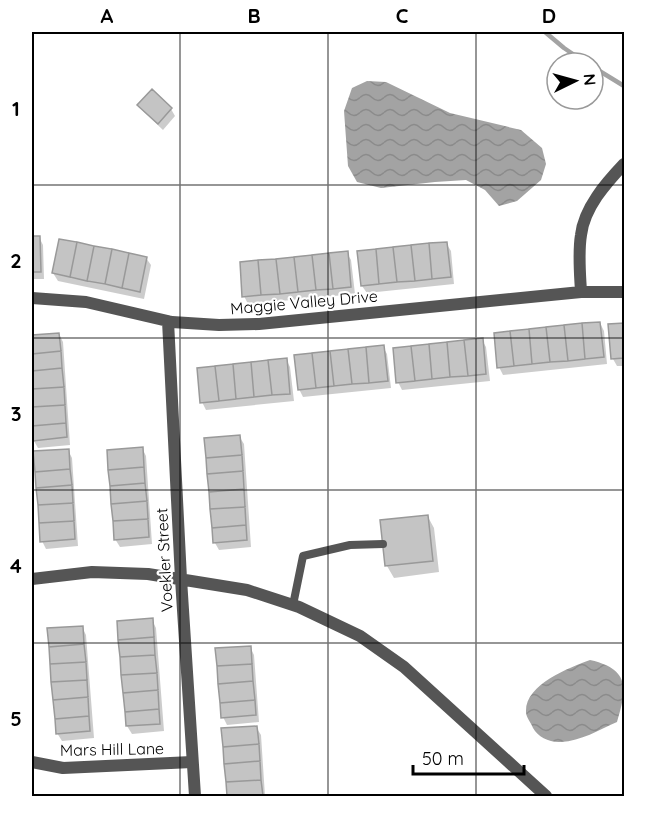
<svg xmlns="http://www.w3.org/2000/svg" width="656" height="828" viewBox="0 0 656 828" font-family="Quicksand,sans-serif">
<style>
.water{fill:url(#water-waves)}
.shadow{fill:#0003}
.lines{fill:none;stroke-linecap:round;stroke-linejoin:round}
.stream{stroke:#a3a3a3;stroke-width:4.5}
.building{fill:#c4c4c4;stroke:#999;stroke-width:1.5}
.service{stroke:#555;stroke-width:8}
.minor{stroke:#555;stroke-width:12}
.grid{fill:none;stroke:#000;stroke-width:1.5;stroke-opacity:0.55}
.labels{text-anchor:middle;stroke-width:4.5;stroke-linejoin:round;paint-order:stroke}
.street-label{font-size:16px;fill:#000;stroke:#fff}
.neatline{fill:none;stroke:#000;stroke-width:2}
.grid-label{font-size:20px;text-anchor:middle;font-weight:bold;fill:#000}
</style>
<defs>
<pattern id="water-waves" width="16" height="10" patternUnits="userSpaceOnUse" patternTransform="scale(1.5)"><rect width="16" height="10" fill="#a3a3a3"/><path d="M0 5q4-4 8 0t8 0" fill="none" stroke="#8b8b8b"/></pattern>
</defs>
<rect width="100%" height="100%" fill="#fff"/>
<path class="water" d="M 367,81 L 386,82 L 450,113 L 521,130 L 542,148 L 546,164 L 541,180 L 517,201 L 499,206 L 485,190 L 466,180 L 435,182 L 381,188 L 357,182 L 348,166 L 344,111 L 352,88 Z
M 590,660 C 630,669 627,688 617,722 C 599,730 581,741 561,742 C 550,743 538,737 533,728 C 531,723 526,717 526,712 C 525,684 569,668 590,660 Z"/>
<path class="shadow" d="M 139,105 L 171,109 L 175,116 L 163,130 L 144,112 Z
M 39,237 L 43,245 L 44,279 L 32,279 L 32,238 Z
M 446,243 L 451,251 L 454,284 L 367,293 L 362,286 Z
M 347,253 L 351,260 L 355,294 L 248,304 L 244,296 Z
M 146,258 L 151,265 L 144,299 L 58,281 L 53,273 Z
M 600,323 L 604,331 L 607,364 L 503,375 L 499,367 Z
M 624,324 L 624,366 L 617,366 L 613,359 L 610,326 Z
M 59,334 L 63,342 L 70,445 L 38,448 L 34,441 L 32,410 L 32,336 Z
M 482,340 L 486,347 L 490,381 L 402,390 L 398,382 Z
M 383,347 L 387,354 L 391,388 L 303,397 L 299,389 Z
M 286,359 L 290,367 L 294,401 L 206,410 L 202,402 Z
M 239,436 L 244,444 L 251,547 L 219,550 L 215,543 L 206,439 Z
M 142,448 L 146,456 L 152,544 L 120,547 L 115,539 Z
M 68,450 L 72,458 L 78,546 L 46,549 L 42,541 Z
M 428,517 L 434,528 L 439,572 L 394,578 L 387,566 L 382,522 Z
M 152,620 L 156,628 L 164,731 L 132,734 L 127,726 L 119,623 Z
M 82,627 L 86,635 L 94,738 L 62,741 L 57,733 Z
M 250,647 L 254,655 L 259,722 L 227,725 L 223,717 Z
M 256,727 L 261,735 L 265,796 L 229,796 L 223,730 Z"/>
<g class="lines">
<path class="stream" d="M 545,32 L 564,48 L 586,63
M 593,67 L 624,86"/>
</g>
<path class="building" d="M 152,89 L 172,108 L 158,124 L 137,105 Z
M 32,236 L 40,236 L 41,272 L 32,272 Z
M 59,239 L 77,242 L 70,277 L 52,273 Z
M 77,242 L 94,246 L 87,281 L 70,277 Z
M 447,242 L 451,277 L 432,279 L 429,243 Z
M 429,243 L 432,279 L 415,281 L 411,245 Z
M 411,245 L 415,281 L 397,282 L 393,247 Z
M 94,246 L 112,249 L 105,284 L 87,281 Z
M 393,247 L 397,282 L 379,284 L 376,249 Z
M 112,249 L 129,253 L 122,288 L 105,284 Z
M 376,249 L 379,284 L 361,286 L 357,251 Z
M 348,251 L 351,287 L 333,289 L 329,253 Z
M 129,253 L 147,257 L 140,292 L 122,288 Z
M 329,253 L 333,289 L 316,290 L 312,255 Z
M 312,255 L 316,290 L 298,292 L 294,257 Z
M 294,257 L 298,292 L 280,294 L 276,259 Z
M 276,259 L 280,294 L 261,295 L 258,260 Z
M 258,260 L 261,295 L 242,297 L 240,262 Z
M 600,322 L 604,357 L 585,359 L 582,323 Z
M 582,323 L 585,359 L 568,361 L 564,325 Z
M 624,323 L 624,358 L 611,359 L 608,324 Z
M 564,325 L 568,361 L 550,362 L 546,327 Z
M 546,327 L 550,362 L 532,364 L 529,329 Z
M 529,329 L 532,364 L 514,366 L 510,331 Z
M 510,331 L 514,366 L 497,368 L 494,333 Z
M 59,333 L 61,351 L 32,354 L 32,335 Z
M 483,338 L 486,374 L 468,376 L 464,340 Z
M 464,340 L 468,376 L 450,377 L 447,342 Z
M 447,342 L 450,377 L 432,379 L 429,344 Z
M 429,344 L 432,379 L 415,381 L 411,346 Z
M 384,345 L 388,381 L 369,383 L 366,347 Z
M 411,346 L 415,381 L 396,383 L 393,348 Z
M 366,347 L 369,383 L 352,384 L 348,349 Z
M 348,349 L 352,384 L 334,386 L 330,351 Z
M 61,351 L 62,368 L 32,371 L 32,354 Z
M 330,351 L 334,386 L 316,388 L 312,353 Z
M 312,353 L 316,388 L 298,390 L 294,355 Z
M 287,358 L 290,394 L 272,395 L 268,360 Z
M 268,360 L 272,395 L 254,397 L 251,362 Z
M 251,362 L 254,397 L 236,399 L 233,364 Z
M 233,364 L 236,399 L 219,401 L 215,366 Z
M 215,366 L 219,401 L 200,403 L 197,368 Z
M 62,368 L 64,387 L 32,389 L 32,371 Z
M 64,387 L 65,405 L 32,407 L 32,389 Z
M 65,405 L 66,423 L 32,426 L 32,407 Z
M 66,423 L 67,437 L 33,441 L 32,426 Z
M 240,435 L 242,455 L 206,458 L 204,438 Z
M 143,447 L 144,467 L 108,470 L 107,450 Z
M 69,449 L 70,469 L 35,472 L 33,451 Z
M 242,455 L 243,471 L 207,474 L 206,458 Z
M 144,467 L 145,483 L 110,486 L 108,470 Z
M 70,469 L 72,485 L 36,488 L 35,472 Z
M 243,471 L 244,489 L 209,492 L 207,474 Z
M 145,483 L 147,501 L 111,504 L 110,486 Z
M 72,485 L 73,503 L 38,505 L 36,488 Z
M 244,489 L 245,507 L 210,509 L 209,492 Z
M 147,501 L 148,519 L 113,521 L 111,504 Z
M 73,503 L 74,521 L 39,523 L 38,505 Z
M 245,507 L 246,525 L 212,528 L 210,509 Z
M 428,515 L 433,561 L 385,566 L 380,520 Z
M 148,519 L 149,537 L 114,540 L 113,521 Z
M 74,521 L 75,539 L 40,542 L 39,523 Z
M 246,525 L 247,540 L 213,543 L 212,528 Z
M 153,618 L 154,637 L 118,640 L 117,621 Z
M 83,626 L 84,644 L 49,647 L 47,628 Z
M 154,637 L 155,655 L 120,657 L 118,640 Z
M 84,644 L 86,662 L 50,664 L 49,647 Z
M 251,646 L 252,664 L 217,666 L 215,648 Z
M 155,655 L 157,673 L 121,675 L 120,657 Z
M 86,662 L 87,680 L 51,682 L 50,664 Z
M 252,664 L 253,681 L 218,684 L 217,666 Z
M 157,673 L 158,690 L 123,693 L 121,675 Z
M 87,680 L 88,697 L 53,700 L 51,682 Z
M 253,681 L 255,700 L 220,703 L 218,684 Z
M 158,690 L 159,709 L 125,712 L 123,693 Z
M 88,697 L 89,716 L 55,719 L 53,700 Z
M 255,700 L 256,715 L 221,718 L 220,703 Z
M 159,709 L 160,724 L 126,726 L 125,712 Z
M 89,716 L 90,731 L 56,734 L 55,719 Z
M 257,726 L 259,744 L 223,747 L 221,728 Z
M 259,744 L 260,761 L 224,764 L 223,747 Z
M 260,761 L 261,780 L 226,782 L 224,764 Z
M 261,780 L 263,796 L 227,796 L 226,782 Z"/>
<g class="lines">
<path class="service" d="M 293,605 L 303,556 L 350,545 L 383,544"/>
<path class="minor" d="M 581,292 C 580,273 578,253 581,235 C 584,208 606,183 624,164
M 32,298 L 86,302 L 172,322 L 219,325 L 259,324 L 581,292 L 624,292
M 168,321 L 181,579 L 195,796
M 32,579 L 92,572 L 148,574 L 247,590 L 299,607 L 360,636 L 404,667 L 546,796
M 32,762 L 63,768 L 192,762"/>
</g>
<path class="grid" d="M 180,32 L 180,796M 328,32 L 328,796M 476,32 L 476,796M 32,185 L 624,185M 32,338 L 624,338M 32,490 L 624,490M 32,643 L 624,643"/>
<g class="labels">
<g class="street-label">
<text transform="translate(304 302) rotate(-5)" y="6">Maggie Valley Drive</text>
<text transform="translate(164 560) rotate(-93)" y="6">Voekler Street</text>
<text transform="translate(112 749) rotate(-1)" y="6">Mars Hill Lane</text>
</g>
</g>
<rect width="656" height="828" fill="none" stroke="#ffffff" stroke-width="66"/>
<g transform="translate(575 81) rotate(85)"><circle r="28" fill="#ffffff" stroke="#999999" stroke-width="1.5"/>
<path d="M0-4.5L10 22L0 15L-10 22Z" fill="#000000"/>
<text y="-9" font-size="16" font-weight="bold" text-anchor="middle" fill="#000000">N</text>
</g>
<path d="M413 765v9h111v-9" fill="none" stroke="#000000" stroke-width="3"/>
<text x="422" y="765" font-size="18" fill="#000000" stroke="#ffffff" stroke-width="4.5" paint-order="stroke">50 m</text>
<rect x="33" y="33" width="590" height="762" class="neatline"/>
<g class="grid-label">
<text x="107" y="23">A</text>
<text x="254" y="23">B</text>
<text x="402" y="23">C</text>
<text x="549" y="23">D</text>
<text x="16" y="116">1</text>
<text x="16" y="268">2</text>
<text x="16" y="421">3</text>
<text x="16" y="573">4</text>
<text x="16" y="726">5</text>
</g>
</svg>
